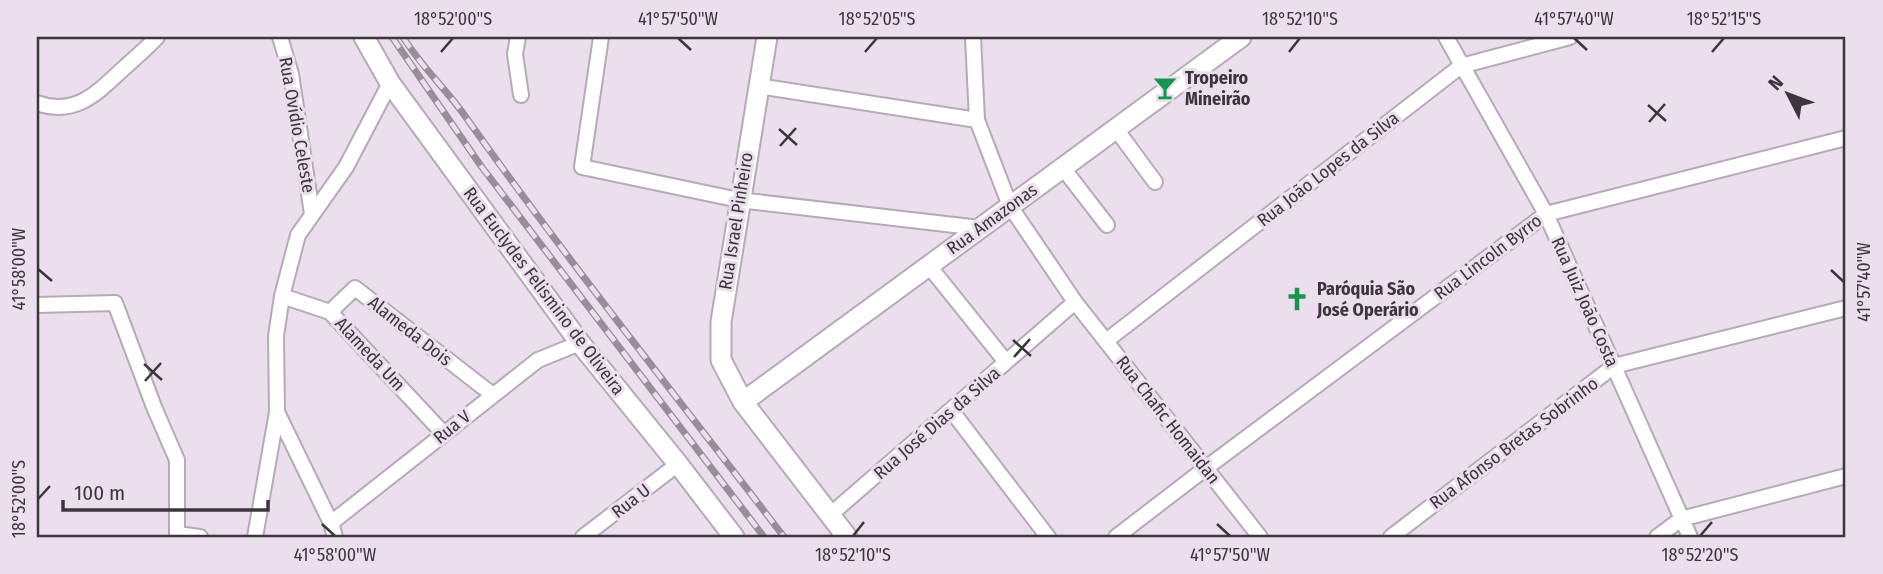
<svg xmlns="http://www.w3.org/2000/svg" width="1883" height="574" viewBox="0 0 1883 574" font-family="'Fira Sans Condensed',sans-serif">
<style>
.lines{fill:none;stroke-linecap:round;stroke-linejoin:round}
.street-casing{stroke:#b6aab8;stroke-width:18}
.secondary-casing{stroke:#b6aab8;stroke-width:23}
.street{stroke:#fff;stroke-width:14}
.secondary{stroke:#fff;stroke-width:19}
.rail-casing{stroke:#988e99;stroke-width:7}
.rail{stroke:#ebdeed;stroke-width:4.5;stroke-dasharray:13;stroke-linecap:butt}
.ticks{fill:none;stroke:#3b363c;stroke-width:2.5}
.labels{text-anchor:middle;stroke-width:6;stroke-linejoin:round;paint-order:stroke}
.poi-label{font-size:18px;font-weight:bold;fill:#3b363c;stroke:#ebdeed;text-anchor:start}
.street-label{font-size:18px;fill:#3b363c;stroke:#ebdeed}
.neatline{fill:none;stroke:#3b363c;stroke-width:2.5}
.ticks-label{font-size:18px;text-anchor:middle;fill:#3b363c}
</style>
<rect width="100%" height="100%" fill="#ebdeed"/>
<g class="lines">
<g class="street-casing">
<path id="street" d="M 280,37 L 291,74 L 312,214
M 518,37 L 515,54 L 521,95
M 601,37 L 582,167 L 739,200 L 980,228
M 973,37 L 977,120 L 1010,206 L 1075,302 L 1260,537
M 1446,37 L 1546,214 L 1690,537
M 758,86 L 977,120
M 37,103 C 76,117 98,92 124,68 C 135,58 147,48 157,37
M 1116,129 L 1155,182
M 1063,168 L 1107,225
M 929,266 L 1006,362
M 282,296 L 330,312 L 444,434
M 37,305 L 115,303 L 154,407 L 177,460 L 177,537
M 330,312 L 355,288 L 493,395
M 1106,341 L 1461,66 L 1570,37
M 951,410 L 1048,537
M 277,412 L 331,523 L 335,537
M 830,515 L 1075,302
M 331,523 L 538,360 L 580,343
M 177,534 L 200,537
M 255,537 L 277,412 L 276,336 L 282,296 L 298,235 L 346,167 L 390,83
M 583,537 L 678,464
M 1116,537 L 1206,468 L 1546,214 L 1846,138
M 1391,537 L 1614,366 L 1846,308
M 1657,537 L 1681,519 L 1846,476"/>
</g>
<g class="secondary-casing">
<path id="secondary" d="M 364,37 L 390,83 L 580,343 L 678,464 L 734,537
M 767,37 L 721,322 L 721,360 L 743,402 L 847,537
M 743,402 L 1241,37"/>
</g>
<use href="#street" class="street"/>
<use href="#secondary" class="secondary"/>
<g class="rail-casing">
<path id="rail" d="M 392,37 L 481,166 L 764,537
M 403,37 C 420,65 446,89 465,116 C 567,260 677,397 784,537"/>
</g>
<use href="#rail" class="rail"/>
</g>
<path class="ticks" d="M 678,38 L 691,50M 1574,38 L 1587,50M 441,52 L 453,38M 865,52 L 877,38M 1289,52 L 1300,38M 1712,52 L 1724,38M 1648,105 L 1666,121M 1649,122 L 1665,104M 779,129 L 797,145M 780,146 L 796,128M 38,269 L 52,281M 1831,270 L 1844,282M 1013,340 L 1031,356M 1014,357 L 1030,339M 144,364 L 162,380M 145,381 L 161,363M 38,499 L 50,486M 322,524 L 335,536M 1217,524 L 1230,536M 853,536 L 864,522M 1700,536 L 1712,522"/>
<defs>
<g id="bar-bare" transform="scale(1.89)"><path d="M-6-5H6L.8 .8V4.5H3.5V6h-7V4.5H-.8V.8Z" fill="#189450" stroke="#ebdeed" stroke-width="2.5" paint-order="stroke"/></g>
<g id="church-bare" transform="scale(1.89)"><path d="M-1.2-6h2.4v3.5h3.3v2.4h-3.3V6h-2.4V-.1h-3.3v-2.4h3.3Z" fill="#189450" stroke="#ebdeed" stroke-width="2.5" paint-order="stroke"/></g>
</defs>
<g fill-rule="evenodd">
<use href="#bar-bare" x="1165" y="88"/>
<use href="#church-bare" x="1297" y="299"/>
</g>
<g class="labels">
<g class="poi-label">
<text x="1185" y="84">Tropeiro<tspan x="1185" dy="21">Mineirão</tspan></text>
<text x="1317" y="295">Paróquia São<tspan x="1317" dy="21">José Operário</tspan></text>
</g>
<g class="street-label">
<text transform="translate(297 125) rotate(80)" y="6">Rua Ovídio Celeste</text>
<text transform="translate(1328 169) rotate(-38)" y="6">Rua João Lopes da Silva</text>
<text transform="translate(992 219) rotate(-36)" y="6">Rua Amazonas</text>
<text transform="translate(736 221) rotate(-81)" y="6">Rua Israel Pinheiro</text>
<text transform="translate(1488 257) rotate(-37)" y="6">Rua Lincoln Byrro</text>
<text transform="translate(544 291) rotate(53)" y="6">Rua Euclydes Felismino de Oliveira</text>
<text transform="translate(1585 302) rotate(66)" y="6">Rua Juiz João Costa</text>
<text transform="translate(410 331) rotate(38)" y="6">Alameda Dois</text>
<text transform="translate(370 354) rotate(47)" y="6">Alameda Um</text>
<text transform="translate(1168 420) rotate(52)" y="6">Rua Chafic Homaidan</text>
<text transform="translate(937 423) rotate(-41)" y="6">Rua José Dias da Silva</text>
<text transform="translate(452 427) rotate(-39)" y="6">Rua V</text>
<text transform="translate(1514 443) rotate(-37)" y="6">Rua Afonso Bretas Sobrinho</text>
<text transform="translate(631 501) rotate(-38)" y="6">Rua U</text>
</g>
</g>
<rect width="1883" height="574" fill="none" stroke="#ebdeed" stroke-width="77"/>
<g transform="translate(1788 94) rotate(312)" stroke="#ebdeed" stroke-width="5" paint-order="stroke">
<path d="M0-5L12 26L0 18L-12 26Z" fill="#3b363c"/>
<text y="-10" font-size="19" font-weight="bold" text-anchor="middle" fill="#3b363c">N</text>
</g>
<path d="M63 500v10h205v-10" fill="none" stroke="#3b363c" stroke-width="3.5"/>
<text x="74" y="500" font-size="21" fill="#3b363c" stroke="#ebdeed" stroke-width="5" paint-order="stroke">100 m</text>
<rect x="38" y="38" width="1806" height="498" class="neatline"/>
<g class="ticks-label">
<text x="453" y="25">18°52'00"S</text>
<text x="678" y="25">41°57'50"W</text>
<text x="877" y="25">18°52'05"S</text>
<text x="1300" y="25">18°52'10"S</text>
<text x="1574" y="25">41°57'40"W</text>
<text x="1724" y="25">18°52'15"S</text>
<text transform="translate(19 269) rotate(-90)" y="6">41°58'00"W</text>
<text transform="translate(1864 282) rotate(-90)" y="6">41°57'40"W</text>
<text transform="translate(19 499) rotate(-90)" y="6">18°52'00"S</text>
<text x="335" y="561">41°58'00"W</text>
<text x="853" y="561">18°52'10"S</text>
<text x="1230" y="561">41°57'50"W</text>
<text x="1700" y="561">18°52'20"S</text>
</g>
</svg>
